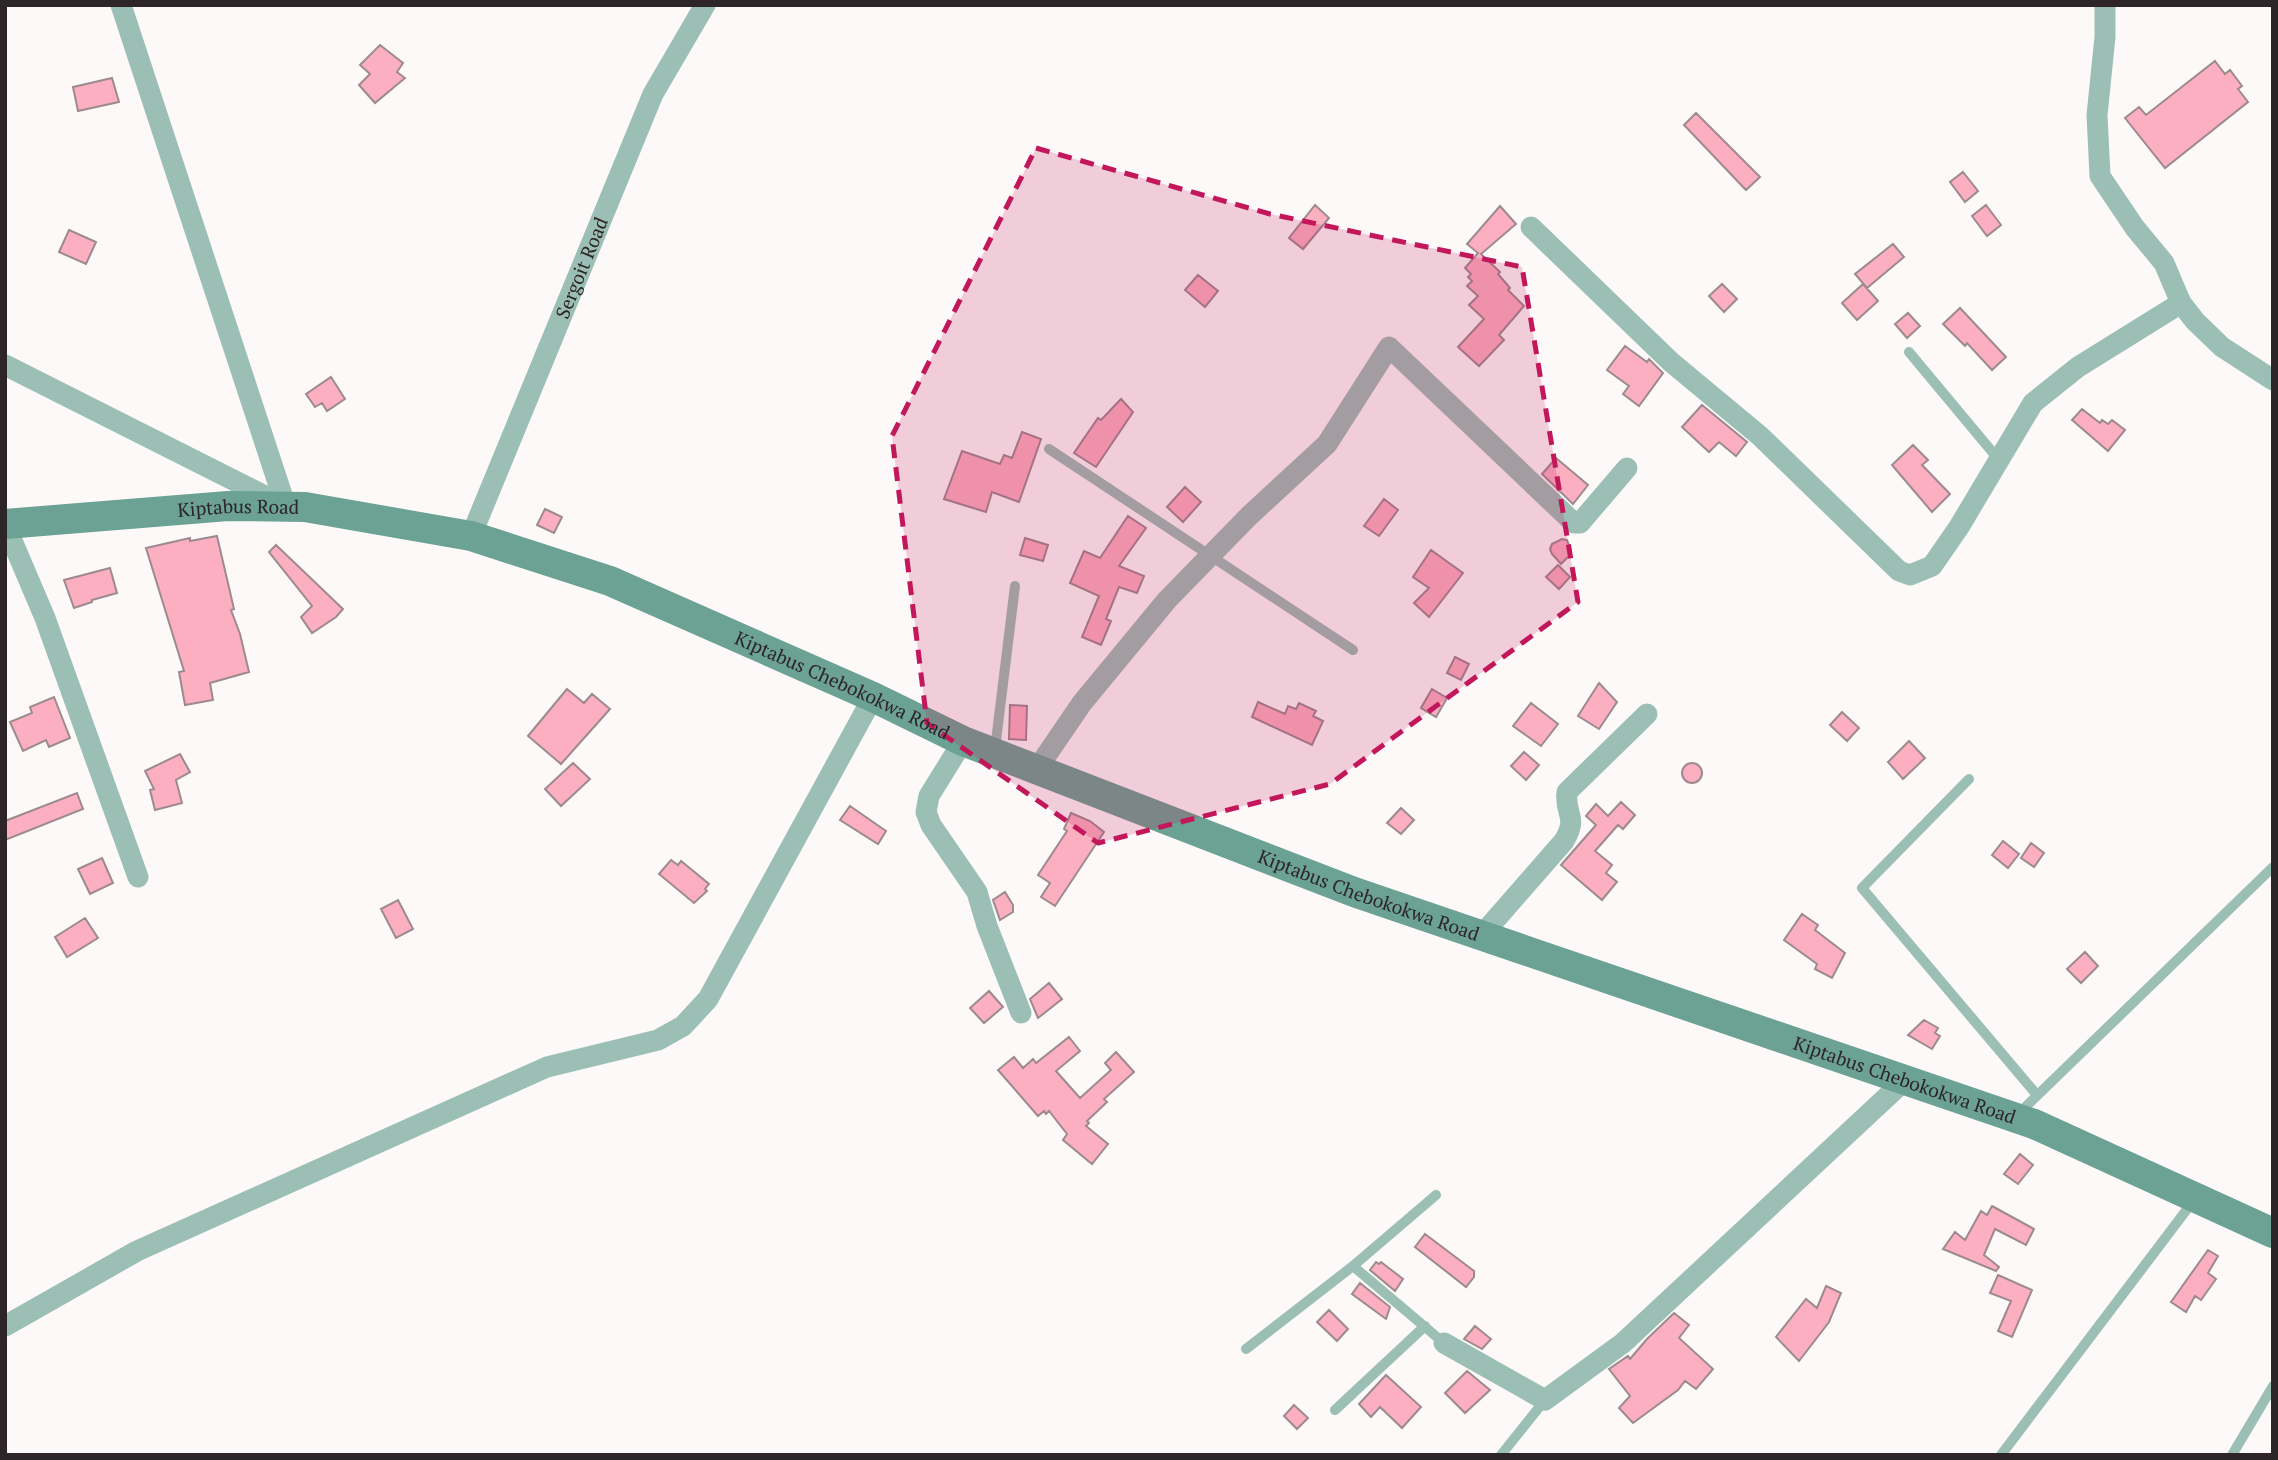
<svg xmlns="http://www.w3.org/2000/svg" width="2278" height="1460" viewBox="0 0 2278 1460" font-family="'PT Serif',serif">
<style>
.building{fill:#fcafc1;stroke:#9d8a8e;stroke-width:2}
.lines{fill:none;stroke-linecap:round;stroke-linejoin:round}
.lane{stroke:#9cbfb5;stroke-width:10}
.street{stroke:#9cbfb5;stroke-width:21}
.secondary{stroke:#6ba293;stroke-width:30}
.marked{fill:#c2185b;fill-opacity:0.2;stroke:#c2185b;stroke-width:5;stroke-dasharray:14 9;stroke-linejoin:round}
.labels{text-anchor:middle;stroke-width:7;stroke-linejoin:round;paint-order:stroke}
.street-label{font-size:19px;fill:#2d2527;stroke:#fff}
</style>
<rect width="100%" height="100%" fill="#fdf9f9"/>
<path class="building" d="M 380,45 L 403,63 L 397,72 L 405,78 L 375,103 L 359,85 L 370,74 L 360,65 Z
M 2215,61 L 2225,74 L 2230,70 L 2242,86 L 2238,89 L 2248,102 L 2165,168 L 2125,118 L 2139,107 L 2146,115 Z
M 112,78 L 119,102 L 78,111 L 73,87 Z
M 1696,113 L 1760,177 L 1746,190 L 1684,125 Z
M 1963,172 L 1978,191 L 1965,202 L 1950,182 Z
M 1315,205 L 1329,218 L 1303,249 L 1289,238 Z
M 1986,205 L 2001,225 L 1987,236 L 1972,216 Z
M 1500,206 L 1516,224 L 1481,254 L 1500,272 L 1498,274 L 1510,288 L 1508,290 L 1524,306 L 1499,335 L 1504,340 L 1479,366 L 1458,347 L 1484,319 L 1469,305 L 1478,296 L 1467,286 L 1472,281 L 1468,277 L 1471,274 L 1465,268 L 1478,253 L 1467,244 Z
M 69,230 L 96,242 L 86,264 L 59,252 Z
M 1893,244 L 1904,257 L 1867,288 L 1855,274 Z
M 1198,275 L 1218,291 L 1205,307 L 1185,290 Z
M 1722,284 L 1737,299 L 1724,312 L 1709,296 Z
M 1863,284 L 1878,301 L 1857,320 L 1842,303 Z
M 1960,308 L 2006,357 L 1992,370 L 1967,343 L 1965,346 L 1943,324 Z
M 1908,313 L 1920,326 L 1907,338 L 1895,324 Z
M 1625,346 L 1647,362 L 1649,359 L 1663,373 L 1639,406 L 1623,394 L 1629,386 L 1607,370 Z
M 331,377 L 345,399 L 327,411 L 322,403 L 315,407 L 306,394 Z
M 1121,399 L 1133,412 L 1096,467 L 1074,453 L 1098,418 L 1101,420 Z
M 1702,405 L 1747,442 L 1736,456 L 1719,442 L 1709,452 L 1682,427 Z
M 2082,409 L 2100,423 L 2102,420 L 2108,424 L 2112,420 L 2125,430 L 2108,451 L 2072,420 Z
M 1022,432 L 1041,439 L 1019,502 L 992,492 L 986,512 L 944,499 L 962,451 L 1000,464 L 1004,455 L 1012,458 Z
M 1913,445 L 1928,460 L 1922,465 L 1950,494 L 1932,512 L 1892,465 Z
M 1556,458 L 1588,485 L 1573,504 L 1542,474 Z
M 1185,487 L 1201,502 L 1183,522 L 1167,507 Z
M 1384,499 L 1398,510 L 1379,536 L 1364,526 Z
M 545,509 L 562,517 L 554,533 L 537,525 Z
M 1128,516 L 1146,528 L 1119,566 L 1144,576 L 1137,593 L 1119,587 L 1106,619 L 1111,621 L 1101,645 L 1082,637 L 1099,596 L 1070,583 L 1084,551 L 1100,558 Z
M 217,536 L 234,609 L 231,610 L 240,634 L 249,672 L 210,683 L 213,700 L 185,705 L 179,672 L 184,671 L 146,548 L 190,538 L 190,541 Z
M 1025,538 L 1048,545 L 1043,561 L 1020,555 Z
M 1562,539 L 1567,540 L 1571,550 L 1570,555 L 1561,564 L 1552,554 L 1550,549 L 1552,544 Z
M 276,545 L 343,609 L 336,617 L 312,633 L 301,617 L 312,606 L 269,552 Z
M 1431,550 L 1463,573 L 1429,617 L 1414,603 L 1429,588 L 1413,577 Z
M 1558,565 L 1570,577 L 1559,589 L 1546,577 Z
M 110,568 L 117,593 L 92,600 L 92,602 L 74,608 L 64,580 Z
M 1455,657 L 1469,664 L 1461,680 L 1447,673 Z
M 1599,683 L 1617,702 L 1599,729 L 1578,716 Z
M 567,689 L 584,703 L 592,694 L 610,709 L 561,764 L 528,736 Z
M 1432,689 L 1447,698 L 1436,717 L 1421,708 Z
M 54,697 L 70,738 L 49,747 L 46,740 L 23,751 L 10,722 L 32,713 L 30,707 Z
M 1258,702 L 1285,714 L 1288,706 L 1296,709 L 1299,703 L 1316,711 L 1313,716 L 1323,721 L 1312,745 L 1252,717 Z
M 1531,703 L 1558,724 L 1541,746 L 1513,726 Z
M 1010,705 L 1027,706 L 1026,740 L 1009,739 Z
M 1842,712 L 1859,728 L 1847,741 L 1830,725 Z
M 1909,741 L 1925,758 L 1903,779 L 1888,762 Z
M 1524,752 L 1539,765 L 1526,780 L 1511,766 Z
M 180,754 L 190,772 L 176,780 L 182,803 L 155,810 L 150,790 L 154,789 L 145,771 Z
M 573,763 L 590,779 L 561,806 L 545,789 Z
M1682 773a10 10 0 1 1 20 0a10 10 0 1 1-20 0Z
M 77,793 L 83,809 L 5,840 L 5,821 Z
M 1621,802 L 1635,815 L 1623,829 L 1618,825 L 1595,851 L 1612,865 L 1606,873 L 1617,882 L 1602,900 L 1561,865 L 1596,825 L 1586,816 L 1596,804 L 1608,816 Z
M 850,806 L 886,831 L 878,844 L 840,820 Z
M 1401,808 L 1414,820 L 1401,834 L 1387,823 Z
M 1071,813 L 1090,821 L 1104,832 L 1055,906 L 1041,897 L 1050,883 L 1038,875 L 1067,831 L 1064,829 Z
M 2003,841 L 2019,854 L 2008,868 L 1992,855 Z
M 2031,843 L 2044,853 L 2034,867 L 2021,858 Z
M 102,858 L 113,883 L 90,894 L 78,869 Z
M 671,860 L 678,865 L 681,861 L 709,884 L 705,889 L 707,891 L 694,903 L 659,874 Z
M 1005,892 L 1013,905 L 1013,912 L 1000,920 L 993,900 Z
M 398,900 L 413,929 L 396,938 L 381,909 Z
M 1802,914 L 1818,925 L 1815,930 L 1845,953 L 1832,978 L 1815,969 L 1817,964 L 1784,940 Z
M 85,918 L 98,938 L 67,957 L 55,937 Z
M 2085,952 L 2098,966 L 2081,983 L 2067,969 Z
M 1049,983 L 1062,999 L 1038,1018 L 1030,999 Z
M 989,991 L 1003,1007 L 984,1023 L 970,1008 Z
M 1924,1020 L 1938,1028 L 1935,1033 L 1940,1036 L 1932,1049 L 1908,1035 Z
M 1069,1037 L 1080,1051 L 1056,1071 L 1080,1098 L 1111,1070 L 1105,1063 L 1116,1052 L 1134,1072 L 1104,1099 L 1107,1102 L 1087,1121 L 1089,1123 L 1086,1126 L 1108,1144 L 1092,1164 L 1063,1140 L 1067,1134 L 1049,1111 L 1046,1114 L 1044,1111 L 1038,1116 L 998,1070 L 1014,1057 L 1023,1068 L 1033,1059 L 1036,1063 Z
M 2020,1154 L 2033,1165 L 2018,1184 L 2004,1174 Z
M 1992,1206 L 2034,1229 L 2026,1245 L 1995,1229 L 1984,1255 L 1999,1267 L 1996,1271 L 1943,1249 L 1955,1232 L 1965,1240 L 1981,1211 L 1987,1215 Z
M 1425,1234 L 1474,1271 L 1474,1277 L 1466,1287 L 1415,1247 Z
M 2208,1250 L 2218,1256 L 2208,1273 L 2216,1279 L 2201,1300 L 2195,1296 L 2186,1312 L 2171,1302 Z
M 1376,1262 L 1379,1264 L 1381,1262 L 1403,1279 L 1395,1291 L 1370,1270 Z
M 1998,1275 L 2032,1290 L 2012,1337 L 1998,1331 L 2011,1301 L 1990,1293 Z
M 1360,1283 L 1390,1307 L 1386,1319 L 1352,1294 Z
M 1826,1286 L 1841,1293 L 1829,1322 L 1799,1361 L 1776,1337 L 1806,1299 L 1817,1308 Z
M 1329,1310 L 1348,1329 L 1337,1341 L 1317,1322 Z
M 1674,1313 L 1689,1325 L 1679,1338 L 1713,1369 L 1696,1389 L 1685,1381 L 1678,1390 L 1633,1423 L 1619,1408 L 1630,1396 L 1609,1369 L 1628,1356 L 1630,1359 L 1647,1339 Z
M 1475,1326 L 1491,1339 L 1482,1349 L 1464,1339 Z
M 1467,1371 L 1490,1390 L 1465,1413 L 1445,1393 Z
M 1386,1375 L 1421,1407 L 1402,1428 L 1380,1407 L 1371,1417 L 1359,1404 Z
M 1294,1405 L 1308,1418 L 1297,1429 L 1284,1416 Z"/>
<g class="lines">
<path class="lane" d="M 1909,352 L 1999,460
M 1049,449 L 1353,650
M 995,749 L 1015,586
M 1969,779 L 1862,888 L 2037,1095
M 2016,1116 L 2273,867
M 1436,1195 L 1353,1266 L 1444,1343
M 1246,1349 L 1353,1266
M 1335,1410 L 1425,1326
M 1501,1455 L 1545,1400
M 2001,1455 L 2194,1200
M 2232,1455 L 2273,1386"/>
<g class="street">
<path d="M 121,5 L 286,507"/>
<path d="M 2105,5 L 2105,37 L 2097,115 L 2100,176 L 2135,228 L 2164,263 L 2181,303 L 2195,321 L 2222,347 L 2273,380"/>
<path d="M 1531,227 L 1671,362 L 1760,436 L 1899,571 L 1910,575 L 1932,566 L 1959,527 L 2033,403 L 2078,367 L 2181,303"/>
<path d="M 5,365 L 281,504"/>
<path d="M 5,524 L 45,618 L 138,877"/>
<path id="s1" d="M 471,536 L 653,94 L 705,5"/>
<path d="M 963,741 L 929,796 L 926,812 L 931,825 L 977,892 L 987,926 L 1021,1013"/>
<path d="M 1037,769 L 1082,703 L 1167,600 L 1249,516 L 1327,444 L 1389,347 L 1574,523 L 1580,523 L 1627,468"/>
<path d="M 1481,936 L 1564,841 C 1579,816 1564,815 1567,792 L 1647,714"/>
<path d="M 5,1326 L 137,1251 L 547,1067 L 658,1040 L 683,1026 L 708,999 L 873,697"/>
<path d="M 1444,1343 L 1545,1400 L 1623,1343 L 1904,1081"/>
</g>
<path class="secondary" id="s2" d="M 5,524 L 228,506 L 305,507 L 471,536 L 610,581 L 873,697 L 963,741 L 1354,892 L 2034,1124 L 2273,1233"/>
</g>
<path class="marked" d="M 1036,148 L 1270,214 L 1522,267 L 1578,602 L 1330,784 L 1098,843 L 927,723 L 892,436 Z"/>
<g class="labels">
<g class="street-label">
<text dy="7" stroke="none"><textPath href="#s1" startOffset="290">Sergoit Road</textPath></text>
<text dy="7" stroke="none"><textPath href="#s2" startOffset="234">Kiptabus Road</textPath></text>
<text dy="7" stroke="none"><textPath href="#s2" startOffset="870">Kiptabus Chebokokwa Road</textPath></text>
<text dy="7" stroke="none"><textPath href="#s2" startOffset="1437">Kiptabus Chebokokwa Road</textPath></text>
<text dy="7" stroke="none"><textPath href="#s2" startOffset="2004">Kiptabus Chebokokwa Road</textPath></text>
</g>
</g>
<rect width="2278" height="1460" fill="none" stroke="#2d2527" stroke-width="14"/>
</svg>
